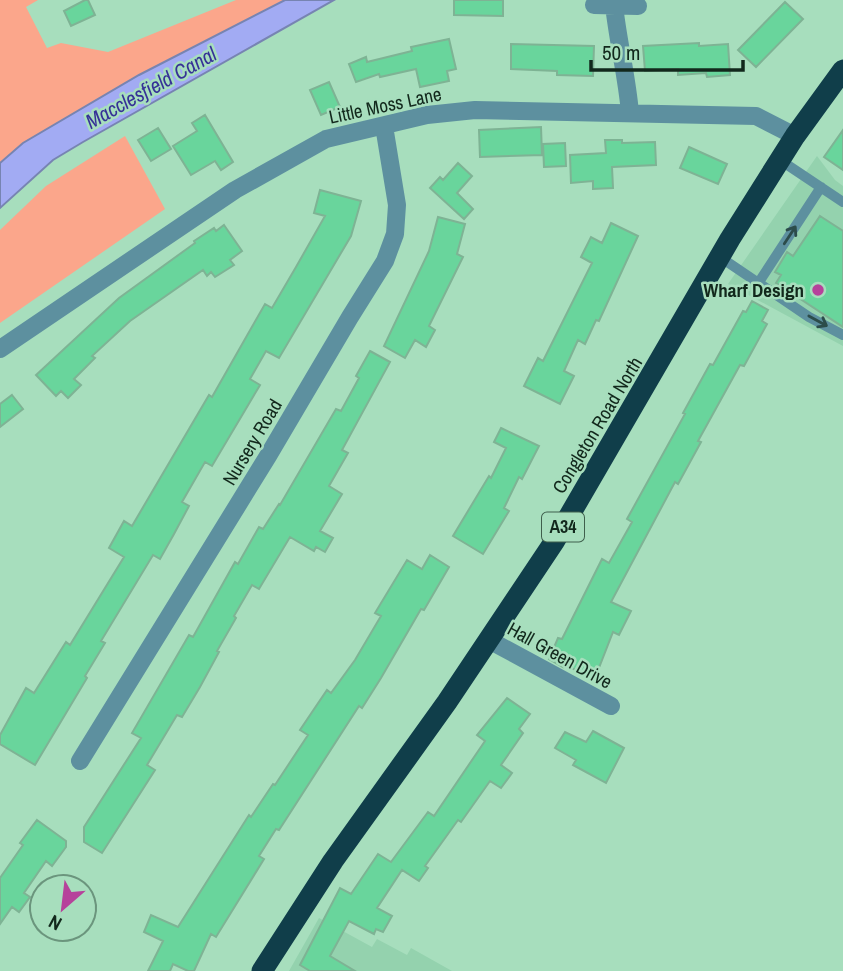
<svg xmlns="http://www.w3.org/2000/svg" width="843" height="971" viewBox="0 0 843 971" font-family="'Archivo Narrow',sans-serif">
<style>
.built{fill:#94d2ae}
.green{fill:#fba68b}
.water{fill:#a2abf3;stroke:#7784b2;stroke-width:2}
.building{fill:#69d59c;stroke:#7eb394;stroke-width:2}
.lines{fill:none;stroke-linecap:round;stroke-linejoin:round}
.lane{stroke:#5d909f;stroke-width:10}
.street{stroke:#5d909f;stroke-width:18}
.highway{stroke:#103e4a;stroke-width:21}
.oneway{stroke:#2c4c4a}
.poi-dot{fill:#b6429b;stroke:#a7debd;stroke-width:2.5}
.labels{text-anchor:middle;stroke-width:5;stroke-linejoin:round;paint-order:stroke}
.shield{fill:#a7debd;stroke:#3f5f4c;stroke-width:2}
.shield-label{font-size:18px;font-weight:bold;fill:#12281c}
.street-label{font-size:19px;fill:#12281c;stroke:#a7debd}
.poi-label{font-size:19px;font-weight:bold;fill:#12281c;stroke:#a7debd;text-anchor:end}
.water-label{font-size:21px;font-style:italic;fill:#363197;stroke:#a7debd}
</style>
<rect width="100%" height="100%" fill="#a7debd"/>
<path class="built" d="M 817,156 L 835,180 L 843,186 L 843,346 L 728,284 Z
M 319,918 L 372,947 L 377,939 L 407,955 L 411,948 L 452,971 L 289,971 Z"/>
<path class="green" d="M 0,0 L 38,0 L 26,7 L 47,48 L 61,43 L 108,52 L 236,0 L 285,0 L 139,75 L 23,143 L 0,163 Z
M 125,136 L 165,209 L 0,323 L 0,230 L 46,186 Z"/>
<path class="water" d="M 285,0 L 334,0 L 83,142 L 53,160 L 0,208 L 0,163 L 23,143 L 139,75 Z"/>
<path class="building" d="M 85,0 L 88,0 L 95,15 L 71,26 L 64,11 Z
M 454,0 L 503,0 L 503,16 L 454,15 Z
M 785,2 L 803,19 L 756,67 L 738,50 Z
M 449,39 L 456,69 L 447,71 L 449,81 L 420,87 L 416,69 L 380,77 L 379,74 L 356,82 L 349,64 L 366,57 L 367,62 L 412,51 L 411,47 Z
M 699,43 L 699,46 L 728,44 L 730,75 L 707,77 L 706,73 L 678,75 L 678,69 L 645,71 L 643,46 Z
M 511,44 L 594,46 L 593,76 L 557,75 L 557,71 L 511,69 Z
M 329,82 L 340,107 L 321,115 L 310,90 Z
M 205,115 L 233,162 L 221,170 L 215,161 L 191,175 L 173,146 L 197,131 L 192,123 Z
M 541,127 L 542,155 L 480,157 L 479,130 Z
M 158,128 L 171,149 L 151,161 L 138,140 Z
M 843,130 L 843,170 L 824,157 Z
M 605,140 L 622,140 L 622,143 L 655,142 L 656,165 L 612,167 L 613,188 L 593,189 L 593,181 L 571,183 L 570,155 L 606,153 Z
M 565,143 L 566,166 L 544,167 L 543,144 Z
M 689,147 L 727,164 L 718,184 L 680,168 Z
M 458,163 L 472,176 L 457,193 L 473,209 L 464,219 L 430,188 L 440,177 L 443,180 Z
M 320,190 L 361,201 L 351,236 L 279,358 L 266,351 L 250,379 L 260,385 L 212,466 L 205,462 L 182,502 L 189,506 L 174,534 L 160,559 L 153,555 L 101,641 L 105,643 L 85,676 L 87,678 L 35,765 L 0,744 L 0,735 L 26,688 L 34,693 L 66,642 L 70,645 L 124,557 L 109,548 L 124,521 L 132,526 L 209,395 L 212,397 L 265,304 L 272,308 L 296,267 L 325,216 L 314,213 Z
M 820,216 L 843,231 L 843,327 L 776,283 L 781,275 L 775,272 L 787,252 L 793,256 Z
M 438,217 L 465,224 L 457,254 L 463,257 L 429,326 L 435,330 L 426,347 L 415,340 L 405,358 L 384,346 L 429,251 Z
M 611,223 L 638,236 L 599,321 L 596,320 L 585,344 L 578,340 L 564,371 L 574,376 L 560,404 L 524,386 L 538,358 L 543,361 L 592,263 L 581,257 L 591,237 L 602,243 Z
M 224,225 L 242,251 L 230,260 L 234,265 L 215,277 L 211,272 L 207,276 L 203,270 L 130,321 L 92,356 L 95,358 L 74,379 L 81,385 L 68,398 L 61,391 L 56,396 L 36,375 L 119,298 L 195,243 L 194,241 L 214,228 L 216,231 Z
M 752,301 L 768,310 L 762,321 L 767,324 L 744,366 L 740,365 L 698,441 L 701,442 L 678,484 L 675,482 L 611,602 L 631,611 L 619,635 L 613,632 L 595,678 L 564,665 L 563,667 L 549,659 L 558,638 L 562,639 L 602,559 L 609,563 L 632,522 L 627,519 L 685,414 L 683,413 L 710,364 L 713,365 L 743,311 L 746,312 Z
M 370,351 L 390,362 L 342,450 L 348,453 L 329,486 L 342,494 L 320,531 L 333,538 L 325,552 L 316,547 L 314,551 L 290,537 L 259,589 L 252,585 L 234,616 L 236,618 L 217,651 L 219,652 L 200,687 L 182,717 L 177,715 L 147,765 L 155,770 L 102,853 L 84,842 L 84,827 L 141,738 L 132,733 L 189,635 L 193,637 L 235,562 L 238,564 L 259,527 L 263,529 L 279,504 L 280,505 L 336,409 L 341,411 L 359,378 L 356,376 Z
M 12,395 L 23,409 L 0,427 L 0,404 Z
M 501,428 L 539,446 L 522,479 L 519,477 L 504,508 L 509,511 L 483,554 L 453,536 L 489,476 L 491,478 L 506,448 L 494,442 Z
M 430,555 L 449,567 L 424,610 L 421,609 L 381,678 L 362,708 L 359,706 L 279,830 L 276,829 L 259,856 L 264,859 L 216,937 L 211,934 L 194,971 L 188,971 L 173,964 L 170,971 L 148,971 L 163,941 L 144,932 L 151,915 L 178,927 L 249,815 L 251,817 L 273,784 L 275,785 L 308,735 L 300,730 L 327,690 L 331,693 L 355,660 L 381,616 L 375,613 L 407,560 L 422,569 Z
M 507,698 L 530,714 L 519,729 L 523,733 L 501,765 L 512,773 L 501,788 L 490,781 L 461,822 L 458,820 L 425,866 L 428,868 L 419,881 L 402,870 L 377,908 L 392,916 L 383,932 L 376,929 L 374,934 L 349,921 L 330,956 L 355,971 L 310,971 L 300,965 L 340,888 L 351,894 L 378,854 L 391,862 L 428,812 L 434,816 L 485,741 L 477,735 Z
M 593,731 L 624,748 L 606,783 L 573,765 L 576,760 L 555,748 L 565,732 L 586,742 Z
M 37,820 L 66,841 L 66,847 L 52,866 L 46,861 L 24,893 L 30,897 L 19,912 L 12,907 L 0,924 L 0,878 L 23,845 L 20,843 Z"/>
<g class="lines">
<path class="lane" d="M 780,160 L 843,202
M 720,257 L 809,317 L 843,335
M 759,282 L 821,187"/>
<path class="street" d="M 594,5 L 638,6
M 614,5 C 618,42 627,77 630,113
M 0,349 L 235,190 L 326,139 L 427,115 L 475,110 L 756,116 L 795,136
M 489,640 L 611,706
M 80,761 L 268,456 L 350,317 L 385,261 L 395,234 L 397,205 L 384,126"/>
<path class="highway" d="M 262,971 L 333,861 L 447,702 L 554,542 L 730,239 L 795,136 L 843,70"/>
</g>
<defs><path id="oneway-shaft" d="M-6 0H5M1.5-3L5.5 0L1.5 3" fill="none" stroke-width="1.6" stroke-linecap="round" stroke-linejoin="round" transform="scale(1.75)"/></defs>
<g class="oneway">
<use href="#oneway-shaft" transform="translate(790 235) rotate(-57)"/>
<use href="#oneway-shaft" transform="translate(818 321) rotate(29)"/>
</g>
<circle class="poi-dot" cx="818" cy="290" r="7"/>
<g class="labels">
<rect class="shield" x="542" y="512.5" width="42" height="29" rx="5"/>
<g class="shield-label">
<text x="563" y="533">A34</text>
</g>
<g class="street-label">
<text transform="translate(385 105) rotate(-12)" y="7">Little Moss Lane</text>
<text transform="translate(597 425) rotate(-59)" y="7">Congleton Road North</text>
<text transform="translate(252 442) rotate(-59)" y="7">Nursery Road</text>
<text transform="translate(560 655) rotate(29)" y="7">Hall Green Drive</text>
</g>
<g class="poi-label">
<text x="804" y="297">Wharf Design</text>
</g>
<g class="water-label">
<text transform="translate(151 88) rotate(-29)" y="7">Macclesfield Canal</text>
</g>
</g>
<g transform="translate(63 908) rotate(208)"><circle r="33" fill="#a7debd" stroke="#6b957d" stroke-width="2"/>
<path d="M0-5L12 26L0 18L-12 26Z" fill="#b6429b"/>
<text y="-10" font-size="19" font-weight="bold" text-anchor="middle" fill="#12281c">N</text>
</g>
<path d="M591 60v10h152v-10" fill="none" stroke="#12281c" stroke-width="3.5"/>
<text x="602" y="60" font-size="21" fill="#12281c" stroke="#a7debd" stroke-width="5" paint-order="stroke">50 m</text>
</svg>
